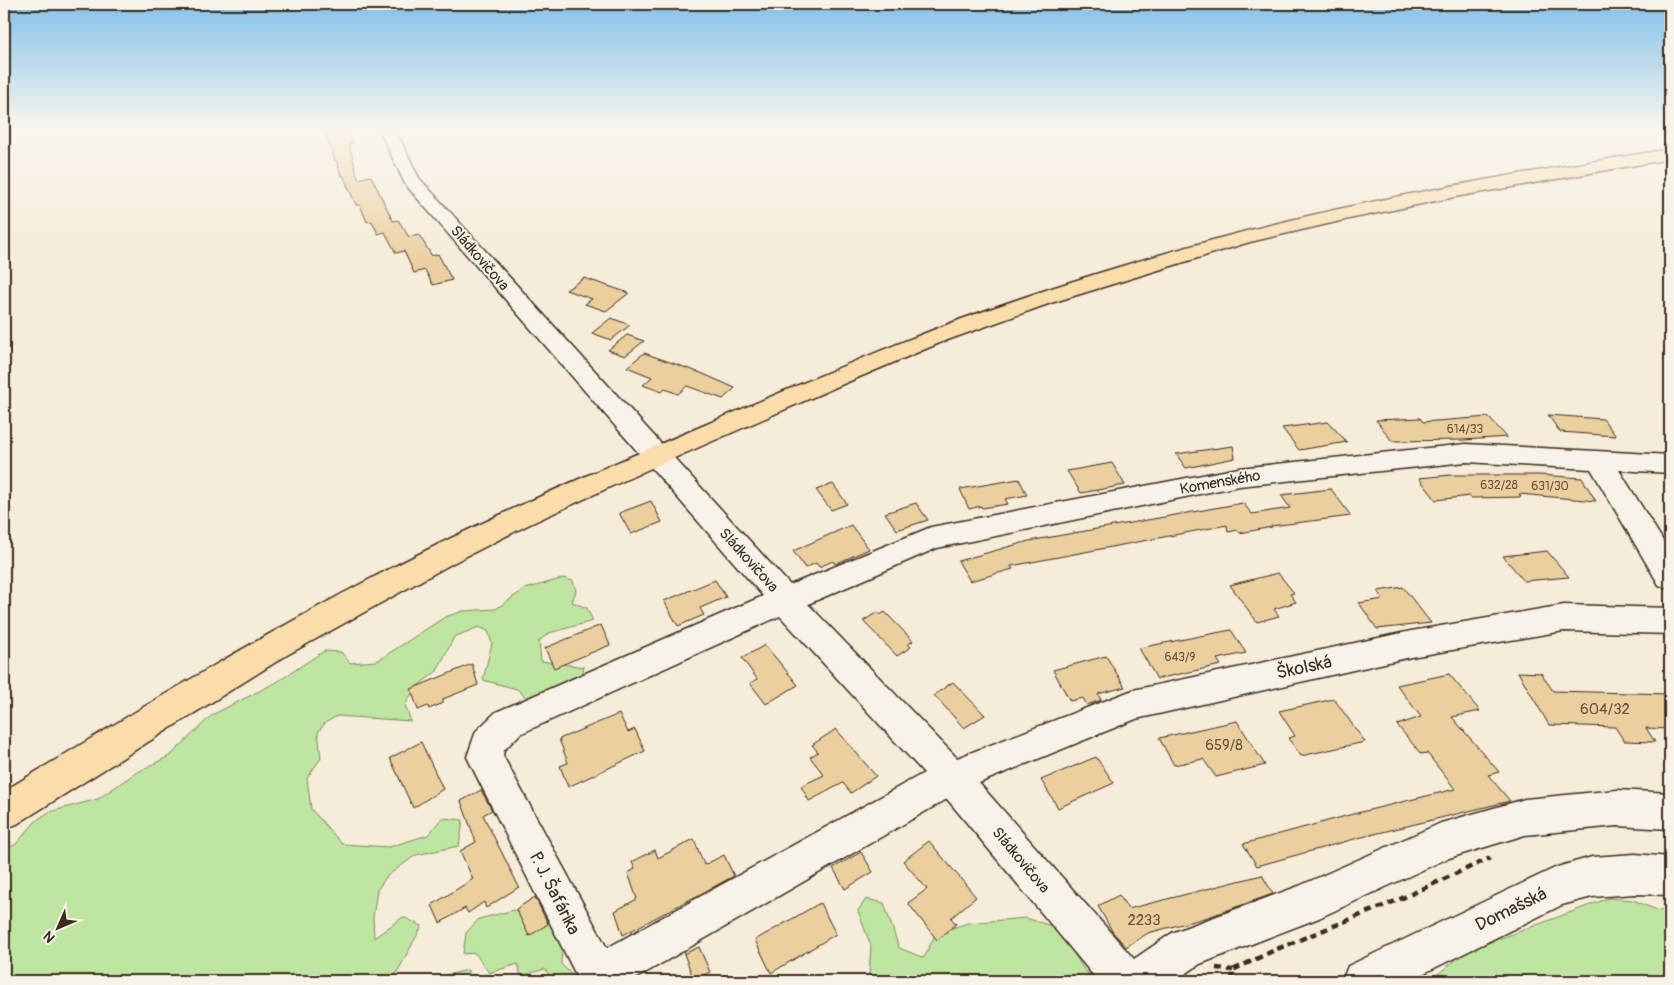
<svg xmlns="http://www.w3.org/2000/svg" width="1674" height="985" viewBox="0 0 1674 985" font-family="Pangolin,sans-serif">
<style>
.green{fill:#bfe6a1;stroke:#7d8860}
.building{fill:#eccf9f;stroke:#3b2a1e}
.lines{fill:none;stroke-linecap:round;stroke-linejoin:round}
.minor-casing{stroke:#3b2a1e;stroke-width:3}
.major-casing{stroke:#3b2a1e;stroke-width:3}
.path{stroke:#3b2a1e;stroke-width:4.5;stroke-dasharray:7 5;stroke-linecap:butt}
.minor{fill:#f7f3e8;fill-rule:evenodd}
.major{fill:#fbddab;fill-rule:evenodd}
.labels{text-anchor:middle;stroke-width:4;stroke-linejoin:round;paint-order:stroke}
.number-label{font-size:12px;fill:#67533e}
.street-label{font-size:15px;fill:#3b2a1e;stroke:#f7f3e8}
.near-number-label{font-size:15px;fill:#67533e}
.near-street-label{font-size:18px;fill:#3b2a1e;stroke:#f7f3e8}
</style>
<rect width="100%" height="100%" fill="#f5ecd9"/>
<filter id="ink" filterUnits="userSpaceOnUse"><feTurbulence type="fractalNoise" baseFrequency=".02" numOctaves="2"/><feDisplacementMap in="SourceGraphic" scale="10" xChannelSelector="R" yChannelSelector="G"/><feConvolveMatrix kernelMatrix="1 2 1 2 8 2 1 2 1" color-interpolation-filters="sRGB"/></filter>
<g filter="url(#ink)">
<path class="green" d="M 564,578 L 573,581 L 576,591 L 572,602 L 587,608 L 593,621 L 549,633 L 539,641 L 541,661 L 584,667 L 580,684 L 533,704 L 517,689 L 483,680 L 492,643 L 488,631 L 479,627 L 454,637 L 437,671 L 415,688 L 405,705 L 411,721 L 337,716 L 325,723 L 318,732 L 321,758 L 307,778 L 311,809 L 342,844 L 389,847 L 428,835 L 442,818 L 463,820 L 459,846 L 416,855 L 387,876 L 377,890 L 373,917 L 374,938 L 403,917 L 422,926 L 394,978 L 413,981 L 4,981 L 4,849 L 15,845 L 37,820 L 49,812 L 98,799 L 134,774 L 171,755 L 212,715 L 277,682 L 324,651 L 341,652 L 350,663 L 377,661 L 445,617 L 463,611 L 496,609 L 525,589 Z
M 1609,898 L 1633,900 L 1659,911 L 1670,907 L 1670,981 L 1429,981 L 1467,951 Z
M 866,899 L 884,903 L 899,948 L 924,958 L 936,933 L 968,923 L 1026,918 L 1058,928 L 1085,971 L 1100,981 L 872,981 L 869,974 L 871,946 L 858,911 Z
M 514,910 L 556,923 L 563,933 L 561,964 L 575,978 L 591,981 L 553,981 L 545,969 L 521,976 L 518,964 L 489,973 L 475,953 L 463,954 L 466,933 L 479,919 Z
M 468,970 L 468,981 L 420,981 Z"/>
<path class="building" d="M 324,129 L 347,129 L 353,143 L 349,144 L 358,179 L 371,176 L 393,221 L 398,220 L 409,237 L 419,235 L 432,256 L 438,254 L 452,280 L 433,285 L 425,270 L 414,273 L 404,251 L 396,253 L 385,232 L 378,234 L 372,221 L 367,222 L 360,205 L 356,205 L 343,175 L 341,176 L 337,161 L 335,161 Z
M 584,278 L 629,293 L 606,311 L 585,304 L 592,299 L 566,290 Z
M 611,318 L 630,325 L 611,340 L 592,333 Z
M 627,335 L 644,341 L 625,356 L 608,350 Z
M 644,353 L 701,373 L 735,388 L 723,399 L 687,386 L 678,394 L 665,389 L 662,392 L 643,385 L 652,377 L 627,367 Z
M 1548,415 L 1603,419 L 1616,436 L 1560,432 Z
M 1488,417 L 1507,437 L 1464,440 L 1392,441 L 1376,420 L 1420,418 L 1423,422 Z
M 1328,422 L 1347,442 L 1299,450 L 1282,428 Z
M 1233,446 L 1235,458 L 1186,468 L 1176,454 Z
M 1112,463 L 1125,485 L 1081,493 L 1067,471 Z
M 1451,475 L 1540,475 L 1582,478 L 1596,501 L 1519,494 L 1521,497 L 1471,498 L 1470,496 L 1436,500 L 1419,478 Z
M 1019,479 L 1027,495 L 1005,499 L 1008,504 L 982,508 L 981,506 L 969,509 L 960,489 Z
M 833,484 L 847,504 L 831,510 L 816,490 Z
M 1331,489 L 1351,516 L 1271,526 L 1272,527 L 1240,533 L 1238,530 L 1228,532 L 1227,525 L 1011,566 L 1013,569 L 970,581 L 958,561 L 1029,541 L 1243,503 L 1252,514 L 1290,508 L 1281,495 Z
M 651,501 L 662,522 L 631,534 L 619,513 Z
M 916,503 L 928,520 L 897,530 L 885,513 Z
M 851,525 L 869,549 L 835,564 L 833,561 L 819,567 L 816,563 L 805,568 L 793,551 Z
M 1547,551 L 1569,577 L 1524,581 L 1503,556 Z
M 1278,573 L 1294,593 L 1290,594 L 1296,602 L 1274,609 L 1279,616 L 1257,622 L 1230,585 Z
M 715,580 L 726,597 L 700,608 L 704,615 L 678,626 L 664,601 Z
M 1403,587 L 1431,623 L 1377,629 L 1359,603 L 1383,599 L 1378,591 Z
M 878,612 L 880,615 L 885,612 L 913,641 L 908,644 L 911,647 L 897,656 L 863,621 Z
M 601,625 L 610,645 L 554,668 L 545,648 Z
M 1231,630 L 1246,653 L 1217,659 L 1221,665 L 1157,679 L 1139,648 Z
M 765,645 L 798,685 L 766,704 L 750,683 L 757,679 L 742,658 Z
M 1106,656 L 1125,687 L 1098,694 L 1101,700 L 1087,705 L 1083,698 L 1070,701 L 1053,670 Z
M 472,664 L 478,685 L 443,699 L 443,703 L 429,709 L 428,706 L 418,710 L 411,689 Z
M 1518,672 L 1541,673 L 1553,691 L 1670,694 L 1670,729 L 1646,728 L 1655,742 L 1624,741 L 1615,727 L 1549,725 Z
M 1449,674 L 1480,711 L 1452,717 L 1499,772 L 1488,775 L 1510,801 L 1358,838 L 1257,866 L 1243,844 L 1353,814 L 1455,789 L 1427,753 L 1421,754 L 1397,725 L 1421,717 L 1397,685 Z
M 953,682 L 985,715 L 964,728 L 934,695 Z
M 1334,699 L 1365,742 L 1301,756 L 1288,738 L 1295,736 L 1279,711 Z
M 619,714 L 628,732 L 635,729 L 645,751 L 568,787 L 560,766 L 568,763 L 559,739 Z
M 1237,721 L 1265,765 L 1216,777 L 1203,759 L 1174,765 L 1159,738 Z
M 836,729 L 876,776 L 851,793 L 843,783 L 809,801 L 801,786 L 824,775 L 810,757 L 818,752 L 812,745 Z
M 421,742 L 443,789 L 413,808 L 390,758 Z
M 1096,757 L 1114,783 L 1058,808 L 1041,780 Z
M 481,790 L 492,810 L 483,815 L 519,887 L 486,908 L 484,902 L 468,913 L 465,908 L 440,923 L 432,905 L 473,879 L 460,851 L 476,842 L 461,801 Z
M 694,839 L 704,865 L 724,855 L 734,876 L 623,935 L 615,911 L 637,899 L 628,873 L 635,869 L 632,862 L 655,850 L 658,858 Z
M 929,841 L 976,897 L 951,918 L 956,924 L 937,940 L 908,903 L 927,889 L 903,861 Z
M 861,852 L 873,872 L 845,889 L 833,868 Z
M 1262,875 L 1273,894 L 1205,918 L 1148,933 L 1126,947 L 1112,931 L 1098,906 L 1119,895 L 1128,909 Z
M 535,897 L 548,924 L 529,936 L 516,909 Z
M 820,903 L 836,934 L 771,973 L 755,940 Z
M 699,947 L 710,972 L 694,980 L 684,954 Z"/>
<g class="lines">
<g class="minor-casing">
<path id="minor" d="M 379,129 L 395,129 L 419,178 L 790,585 L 931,527 L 1239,468 L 1466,444 L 1670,455 L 1670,473 L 1619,470 L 1670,552 L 1670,589 L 1659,585 L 1591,469 L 1466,462 L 1239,486 L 937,548 L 808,604 L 957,758 L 1133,690 L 1411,631 L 1564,605 L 1670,608 L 1670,634 L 1564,631 L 1411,657 L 1136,719 L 979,783 L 1134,959 L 1172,933 L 1187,927 L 1299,886 L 1441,823 L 1525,799 L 1617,790 L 1670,793 L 1670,829 L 1617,826 L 1525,835 L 1446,859 L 1319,918 L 1200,964 L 1175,981 L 1098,981 L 947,799 L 631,981 L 579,981 L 467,757 L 476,731 L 496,712 L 763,596 L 405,184 ZM 780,616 L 924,773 L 607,948 L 503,756 L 504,750 L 520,734 Z
M 1635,854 L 1670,857 L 1670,895 L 1635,894 L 1592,897 L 1562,905 L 1408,981 L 1342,981 L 1348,966 L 1557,867 L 1592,857 Z"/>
</g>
<g class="major-casing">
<path id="major" d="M 1670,149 L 1670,159 L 1455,197 L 1349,219 L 1250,242 L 1051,303 L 942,342 L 836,387 L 647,470 L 530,524 L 453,563 L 287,655 L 17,824 L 4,829 L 4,791 C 125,718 246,644 372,578 C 478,522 589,474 700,427 C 786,390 872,353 959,320 C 1041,290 1125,264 1209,241 C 1360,199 1515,174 1670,149 Z"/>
</g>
<path class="path" d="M 1216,968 L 1233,970
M 1232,981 L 1233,970 L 1277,949 L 1398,900 L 1490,858"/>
<use href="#minor" class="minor"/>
<use href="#major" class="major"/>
</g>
</g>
<linearGradient id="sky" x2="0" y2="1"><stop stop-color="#83c1ea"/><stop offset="0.48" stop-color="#faf6ee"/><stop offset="1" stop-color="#faf6ee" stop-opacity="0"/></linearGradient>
<rect width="1674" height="267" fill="url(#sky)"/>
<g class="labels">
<g class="number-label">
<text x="1465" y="433">614/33</text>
<text x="1499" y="489">632/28</text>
<text x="1550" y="490">631/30</text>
<text x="1180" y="661">643/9</text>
</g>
<g class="street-label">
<text transform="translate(480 258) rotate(49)" y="5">Sládkovičova</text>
<text transform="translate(1220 482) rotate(-10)" y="5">Komenského</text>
<text transform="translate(749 560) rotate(48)" y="5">Sládkovičova</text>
<text transform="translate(1021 860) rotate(50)" y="5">Sládkovičova</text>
</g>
<g class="near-number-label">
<text x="1605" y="714">604/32</text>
<text x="1224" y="750">659/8</text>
<text x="1144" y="925">2233</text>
</g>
<g class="near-street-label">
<text transform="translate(1304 667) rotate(-12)" y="6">Školská</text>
<text transform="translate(555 893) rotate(63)" y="6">P. J. Šafárika</text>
<text transform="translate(1511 909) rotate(-26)" y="6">Domašská</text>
</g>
</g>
<rect width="1674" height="985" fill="none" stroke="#f7f3e8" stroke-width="20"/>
<rect x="10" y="10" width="1654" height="965" fill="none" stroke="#3b2a1e" stroke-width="2" filter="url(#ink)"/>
<g transform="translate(58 928) rotate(225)" stroke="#f7f3e8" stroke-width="4" paint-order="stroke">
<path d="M0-4L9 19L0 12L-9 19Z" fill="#3b2a1e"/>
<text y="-8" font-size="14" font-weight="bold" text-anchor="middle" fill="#3b2a1e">N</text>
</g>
</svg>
